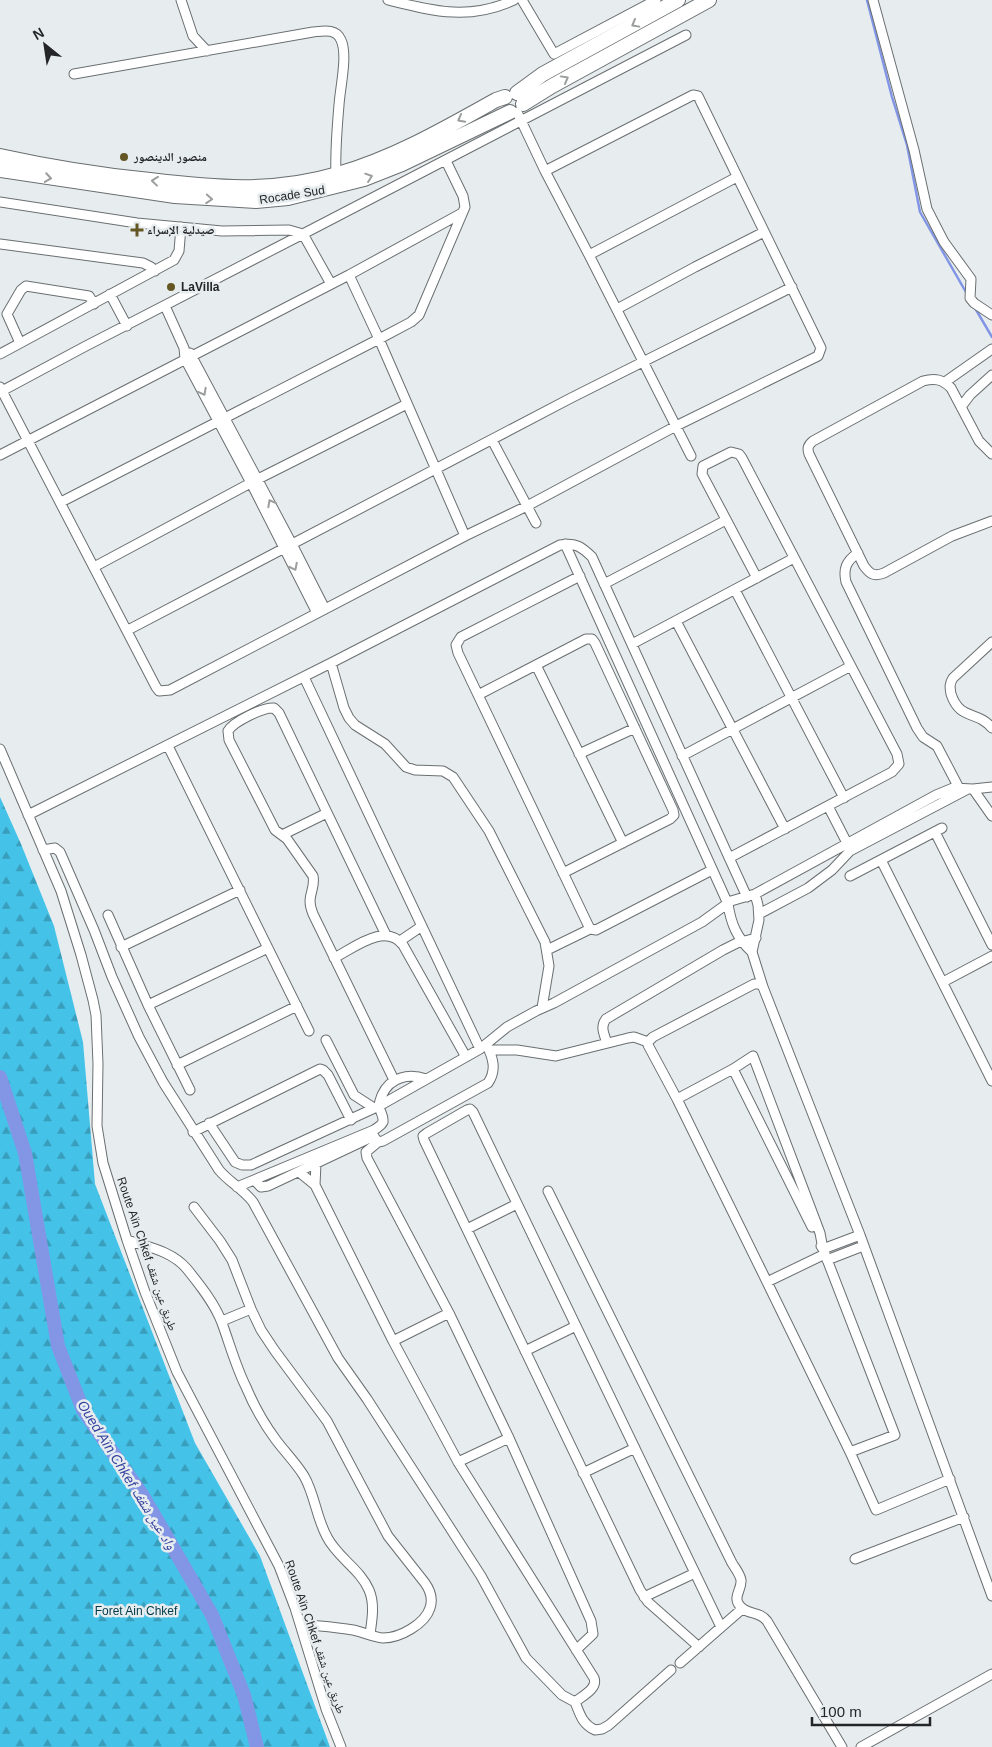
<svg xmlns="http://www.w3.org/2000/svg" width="992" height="1747" viewBox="0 0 992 1747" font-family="Arial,'Noto Naskh Arabic',sans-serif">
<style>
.forest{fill:url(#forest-firs)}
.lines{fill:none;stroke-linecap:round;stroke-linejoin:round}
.stream{stroke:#8396e6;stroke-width:2.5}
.river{stroke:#8396e6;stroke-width:14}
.minor-casing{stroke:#6a6f71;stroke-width:11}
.highway-casing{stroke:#6a6f71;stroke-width:16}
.minor{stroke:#fff;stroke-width:9}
.highway{stroke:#fff;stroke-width:14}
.oneway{stroke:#9c9d9d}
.poi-dot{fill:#645724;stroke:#e7edef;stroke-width:2}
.labels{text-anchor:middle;stroke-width:5;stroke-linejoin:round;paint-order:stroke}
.poi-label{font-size:12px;font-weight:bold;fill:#232526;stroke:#e7edef;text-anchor:start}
.street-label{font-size:12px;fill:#232526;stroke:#e7edef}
.park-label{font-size:12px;fill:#003a49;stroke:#e7edef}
.water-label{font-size:14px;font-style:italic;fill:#36429f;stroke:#e7edef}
</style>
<defs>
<pattern id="forest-firs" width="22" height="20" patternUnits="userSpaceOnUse" patternTransform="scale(1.25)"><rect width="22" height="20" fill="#45c2e8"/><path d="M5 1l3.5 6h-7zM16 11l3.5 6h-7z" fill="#399dbc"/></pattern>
</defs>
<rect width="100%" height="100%" fill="#e7edef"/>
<path class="forest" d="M 0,797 L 21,844 L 54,926 L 83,1042 L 95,1184 L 195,1443 L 260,1556 L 330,1747 L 0,1747 Z"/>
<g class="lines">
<path class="stream" d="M 867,0 L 892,97 L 907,145 L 920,212 L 967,294
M 975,308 L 992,337"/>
<path class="river" d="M 0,1077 L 25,1153 L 58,1346 L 83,1410 L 143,1496 L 212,1615 L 244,1695 L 257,1747"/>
<g class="minor-casing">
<path id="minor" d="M 181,0 L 193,36 L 207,51
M 388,0 C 433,11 469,21 514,0
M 522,0 L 554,54 L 656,0
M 873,0 L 914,150 L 927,209 L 944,242 L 971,279 L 970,298 L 974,303 L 992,315
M 74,74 L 313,32 C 323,31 336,28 341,40 C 348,55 340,88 339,105 C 337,128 335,152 336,175
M 517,112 L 545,171 L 589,255 L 691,456
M 0,202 L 137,223 L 222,231 L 289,230 L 303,234 L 686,35
M 0,244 L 143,263 L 151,267 L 155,271
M 589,255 L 737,177
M 349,275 L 379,339 L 465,536
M 110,294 L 127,326
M 165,306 L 184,348 L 185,359 L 251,483 L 317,613
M 617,309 L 695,267 L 764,232
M 20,343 L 7,314 L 21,290 L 26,286 L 89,296 L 94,304
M 190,353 L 292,544 L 325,609
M 0,354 L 174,260 L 179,251 L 181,227
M 945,382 L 992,349
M 0,387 L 156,687 L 159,691 L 170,690 L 465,536 L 527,506 L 676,426 L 818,356 L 821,348 L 698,96 L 693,95 L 545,171
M 0,392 L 84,347 L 303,234 L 331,284
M 961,407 L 970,395 L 992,375
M 492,440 L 536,523
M 992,454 L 979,441 L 951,388 C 942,379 935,378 923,381 L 813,441 C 808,445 807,448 809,454 L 864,566 C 870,574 874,577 884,573 L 952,536 L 992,521
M 0,455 L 349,275 L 462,213
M 61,502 L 379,339 L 411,322 L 419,315 L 465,207 L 463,196 L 446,161
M 565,544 L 728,904 C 731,924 737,938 752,952
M 858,553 C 846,561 843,569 846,582 L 917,728 L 923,737 L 937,746 L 959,788
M 94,567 L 258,479 L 407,404
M 580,576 L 461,637 L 456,645 L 458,653 L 590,929 L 596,930 L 712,870
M 604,584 L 726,520
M 735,590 L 844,798
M 676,621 L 785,829
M 128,630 L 571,398 L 792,287
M 992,642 L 953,678 C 949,684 950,688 951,694 C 960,721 977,710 992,728
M 632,644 L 794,558
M 331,663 L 344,708 L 349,718 L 355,725 L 385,744 L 406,767 L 415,770 L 443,771 L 453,777 L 489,831 L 545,942 L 549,966 L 542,1008
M 536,665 L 623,843
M 304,677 L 480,1049
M 478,695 L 586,639 L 592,639 L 595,643 L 673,810 L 674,815 L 670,819 L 563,873
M 168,746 L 309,1031
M 0,749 L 61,891 L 81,955 L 93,1000 L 96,1015 L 98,1064 L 97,1126 L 103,1163 L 127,1240 L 145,1292 L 177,1372 L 279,1566 L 295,1608 L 326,1709 L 341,1747
M 579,754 L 635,728
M 682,756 L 851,666
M 973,789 L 992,816
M 828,806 L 847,843
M 28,815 L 331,663 L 560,545 C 575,542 582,547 592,557 L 747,897
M 935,832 L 992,945
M 282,835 L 327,813
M 43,850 L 55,848 L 60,852 L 94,930 L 112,977 L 139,1037 L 163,1082 L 219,1170 C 229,1182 243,1189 253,1202 L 338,1358 L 367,1399 L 481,1576 L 526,1658 L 562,1695 L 575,1702 C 580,1714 582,1724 595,1730 L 602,1729 L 609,1725 L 671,1670
M 729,858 L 892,772 L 899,764 L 897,754 L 742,458 L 739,454 L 731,452 L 703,466 L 702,474 L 757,578
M 881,860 L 992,1081
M 850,876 L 942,828
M 755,894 L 758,905 L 759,920 L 752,952 L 763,987
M 759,914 L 808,888 L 832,870 L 850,851 L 968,789
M 108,915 L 148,1005 L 190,1090
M 386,935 L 279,713 L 274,708 C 263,707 233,722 228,731 L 229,740 L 275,830 L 287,839 L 313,876 C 316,891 305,895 313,914 L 394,1080
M 400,941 L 422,926
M 121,947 L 240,890
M 547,950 L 590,929
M 334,958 C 354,948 385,922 403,945 L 466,1057
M 943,982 L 992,956
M 148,1005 L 268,948
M 326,1040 L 354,1095 L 374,1108
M 607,1043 C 604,1034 600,1027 606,1019 L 723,950 L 737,943 L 756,938
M 490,1050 L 517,1050 L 556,1056 L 628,1038 L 634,1037 L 648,1042
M 177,1065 L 297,1006
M 733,1069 L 812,1227
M 677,1099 L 733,1069 L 753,1056 L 820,1233 L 823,1249 L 895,1435 L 850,1452
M 209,1123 L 235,1162 L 242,1165 L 251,1165 L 379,1106 L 480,1049 L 507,1027 L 536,1011 L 554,1003 L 702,922 L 731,901 L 755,894 L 936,795 L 953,788 L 973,789 L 992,787
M 193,1132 L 320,1069 L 323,1070 L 328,1075 L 351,1120
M 375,1138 L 378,1142 L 383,1141 L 488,1083 C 497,1070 493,1057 486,1044
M 378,1142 L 366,1152 L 367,1158 L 449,1313 L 509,1438 L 591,1621 L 593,1634 L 576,1650
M 299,1172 L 315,1185 L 393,1341 L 458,1462 L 594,1678 C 598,1689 582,1696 575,1702
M 254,1180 L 261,1187 L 268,1186 L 374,1136
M 315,1185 L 316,1163
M 237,1187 L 374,1130 C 378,1127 381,1126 383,1122 C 384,1116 380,1112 379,1106 C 379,1103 381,1098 382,1095 C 390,1077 409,1073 426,1079
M 548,1191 L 732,1563 C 735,1568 740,1574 741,1580 C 742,1590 732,1597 740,1606 C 747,1615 760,1611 767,1621 L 842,1747
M 194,1207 L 220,1241 L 232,1260 L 251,1309 L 261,1330 L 275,1351 L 327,1421 L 388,1536 L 425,1583 C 430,1590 433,1599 430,1608 C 425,1624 400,1638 383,1638 C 373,1637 363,1632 353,1630 C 336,1627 318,1626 300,1624
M 467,1229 L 517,1204
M 127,1240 C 148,1247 172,1251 187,1269 C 200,1285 215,1304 222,1323 C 230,1345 236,1367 246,1387 C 254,1406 264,1424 276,1440 C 285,1452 296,1463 304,1476 C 315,1495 316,1517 327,1537 C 337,1557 360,1569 369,1590 C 375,1604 372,1620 370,1634
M 821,1246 L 823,1249 L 860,1235
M 825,1254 L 767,1282 L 677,1099 L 648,1045 L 648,1042 L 653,1037 L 754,984 L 760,984 L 763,987 L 860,1235 L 992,1596
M 827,1260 L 863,1246
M 767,1282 L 850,1452 L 876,1510 L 950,1479
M 222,1321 L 251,1309
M 393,1341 L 449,1313
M 525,1351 L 576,1326
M 458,1462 L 509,1438
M 583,1473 L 635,1448
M 855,1559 L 964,1517
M 644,1597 L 695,1573
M 699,1647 L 648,1602 L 640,1590 L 424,1140 L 423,1136 L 427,1133 L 467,1110 L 470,1109 L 473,1112 L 721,1627
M 680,1663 L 742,1609
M 861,1747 L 992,1674"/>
</g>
<g class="highway-casing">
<path id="highway" d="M 517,93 L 543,74 L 678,0
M 523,104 L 552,86 L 709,0
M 0,156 C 50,167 100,175 150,180 C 215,188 274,193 338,174 C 394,158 446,128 496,100 L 505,97
M 0,170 L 175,196 L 256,201 L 288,198 L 364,179 L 402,164 L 510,112"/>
</g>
<use href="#minor" class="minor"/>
<use href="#highway" class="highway"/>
</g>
<defs><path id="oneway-chevron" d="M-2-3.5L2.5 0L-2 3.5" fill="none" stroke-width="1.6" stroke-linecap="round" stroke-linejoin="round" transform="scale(1.25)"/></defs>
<g class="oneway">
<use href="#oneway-chevron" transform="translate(635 24) rotate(151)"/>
<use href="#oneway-chevron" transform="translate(565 79) rotate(-29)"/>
<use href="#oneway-chevron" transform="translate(461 119) rotate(152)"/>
<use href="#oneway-chevron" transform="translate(369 177) rotate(-19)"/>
<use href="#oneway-chevron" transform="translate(48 178) rotate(9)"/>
<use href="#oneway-chevron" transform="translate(155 181) rotate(-174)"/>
<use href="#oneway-chevron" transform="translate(209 199) rotate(4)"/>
<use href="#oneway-chevron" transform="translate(203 392) rotate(62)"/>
<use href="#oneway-chevron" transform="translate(271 503) rotate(-118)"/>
<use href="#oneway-chevron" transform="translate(294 567) rotate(63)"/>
</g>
<g class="poi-dot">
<circle cx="124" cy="157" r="5"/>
<path d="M134.5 222.5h5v5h5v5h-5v5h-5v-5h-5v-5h5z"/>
<circle cx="171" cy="287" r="5"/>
</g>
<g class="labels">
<g class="poi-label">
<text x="134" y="161">منصور الدينصور</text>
<text x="147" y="234">صيدلية الإسراء</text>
<text x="181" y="291">LaVilla</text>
</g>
<g class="street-label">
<text transform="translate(292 195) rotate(-9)" y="4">Rocade Sud</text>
<text transform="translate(147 1254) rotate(71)" y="4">Route Aïn Chkef طريق عين شقف</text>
<text transform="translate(315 1637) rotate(71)" y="4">Route Aïn Chkef طريق عين شقف</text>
</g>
<g class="park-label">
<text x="136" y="1615">Foret Ain Chkef</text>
</g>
<g class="water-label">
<text transform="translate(127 1475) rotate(58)" y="5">Oued Aïn Chkef واد عين شقف</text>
</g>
</g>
<g transform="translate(45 45) rotate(330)" stroke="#e7edef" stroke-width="4" paint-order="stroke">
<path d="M0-4L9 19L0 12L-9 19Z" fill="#232526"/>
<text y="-8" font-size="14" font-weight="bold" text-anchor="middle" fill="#232526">N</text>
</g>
<path d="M812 1717v8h118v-8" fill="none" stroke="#232526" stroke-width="2.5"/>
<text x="820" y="1717" font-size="15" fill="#232526" stroke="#e7edef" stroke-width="4" paint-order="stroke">100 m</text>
</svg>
